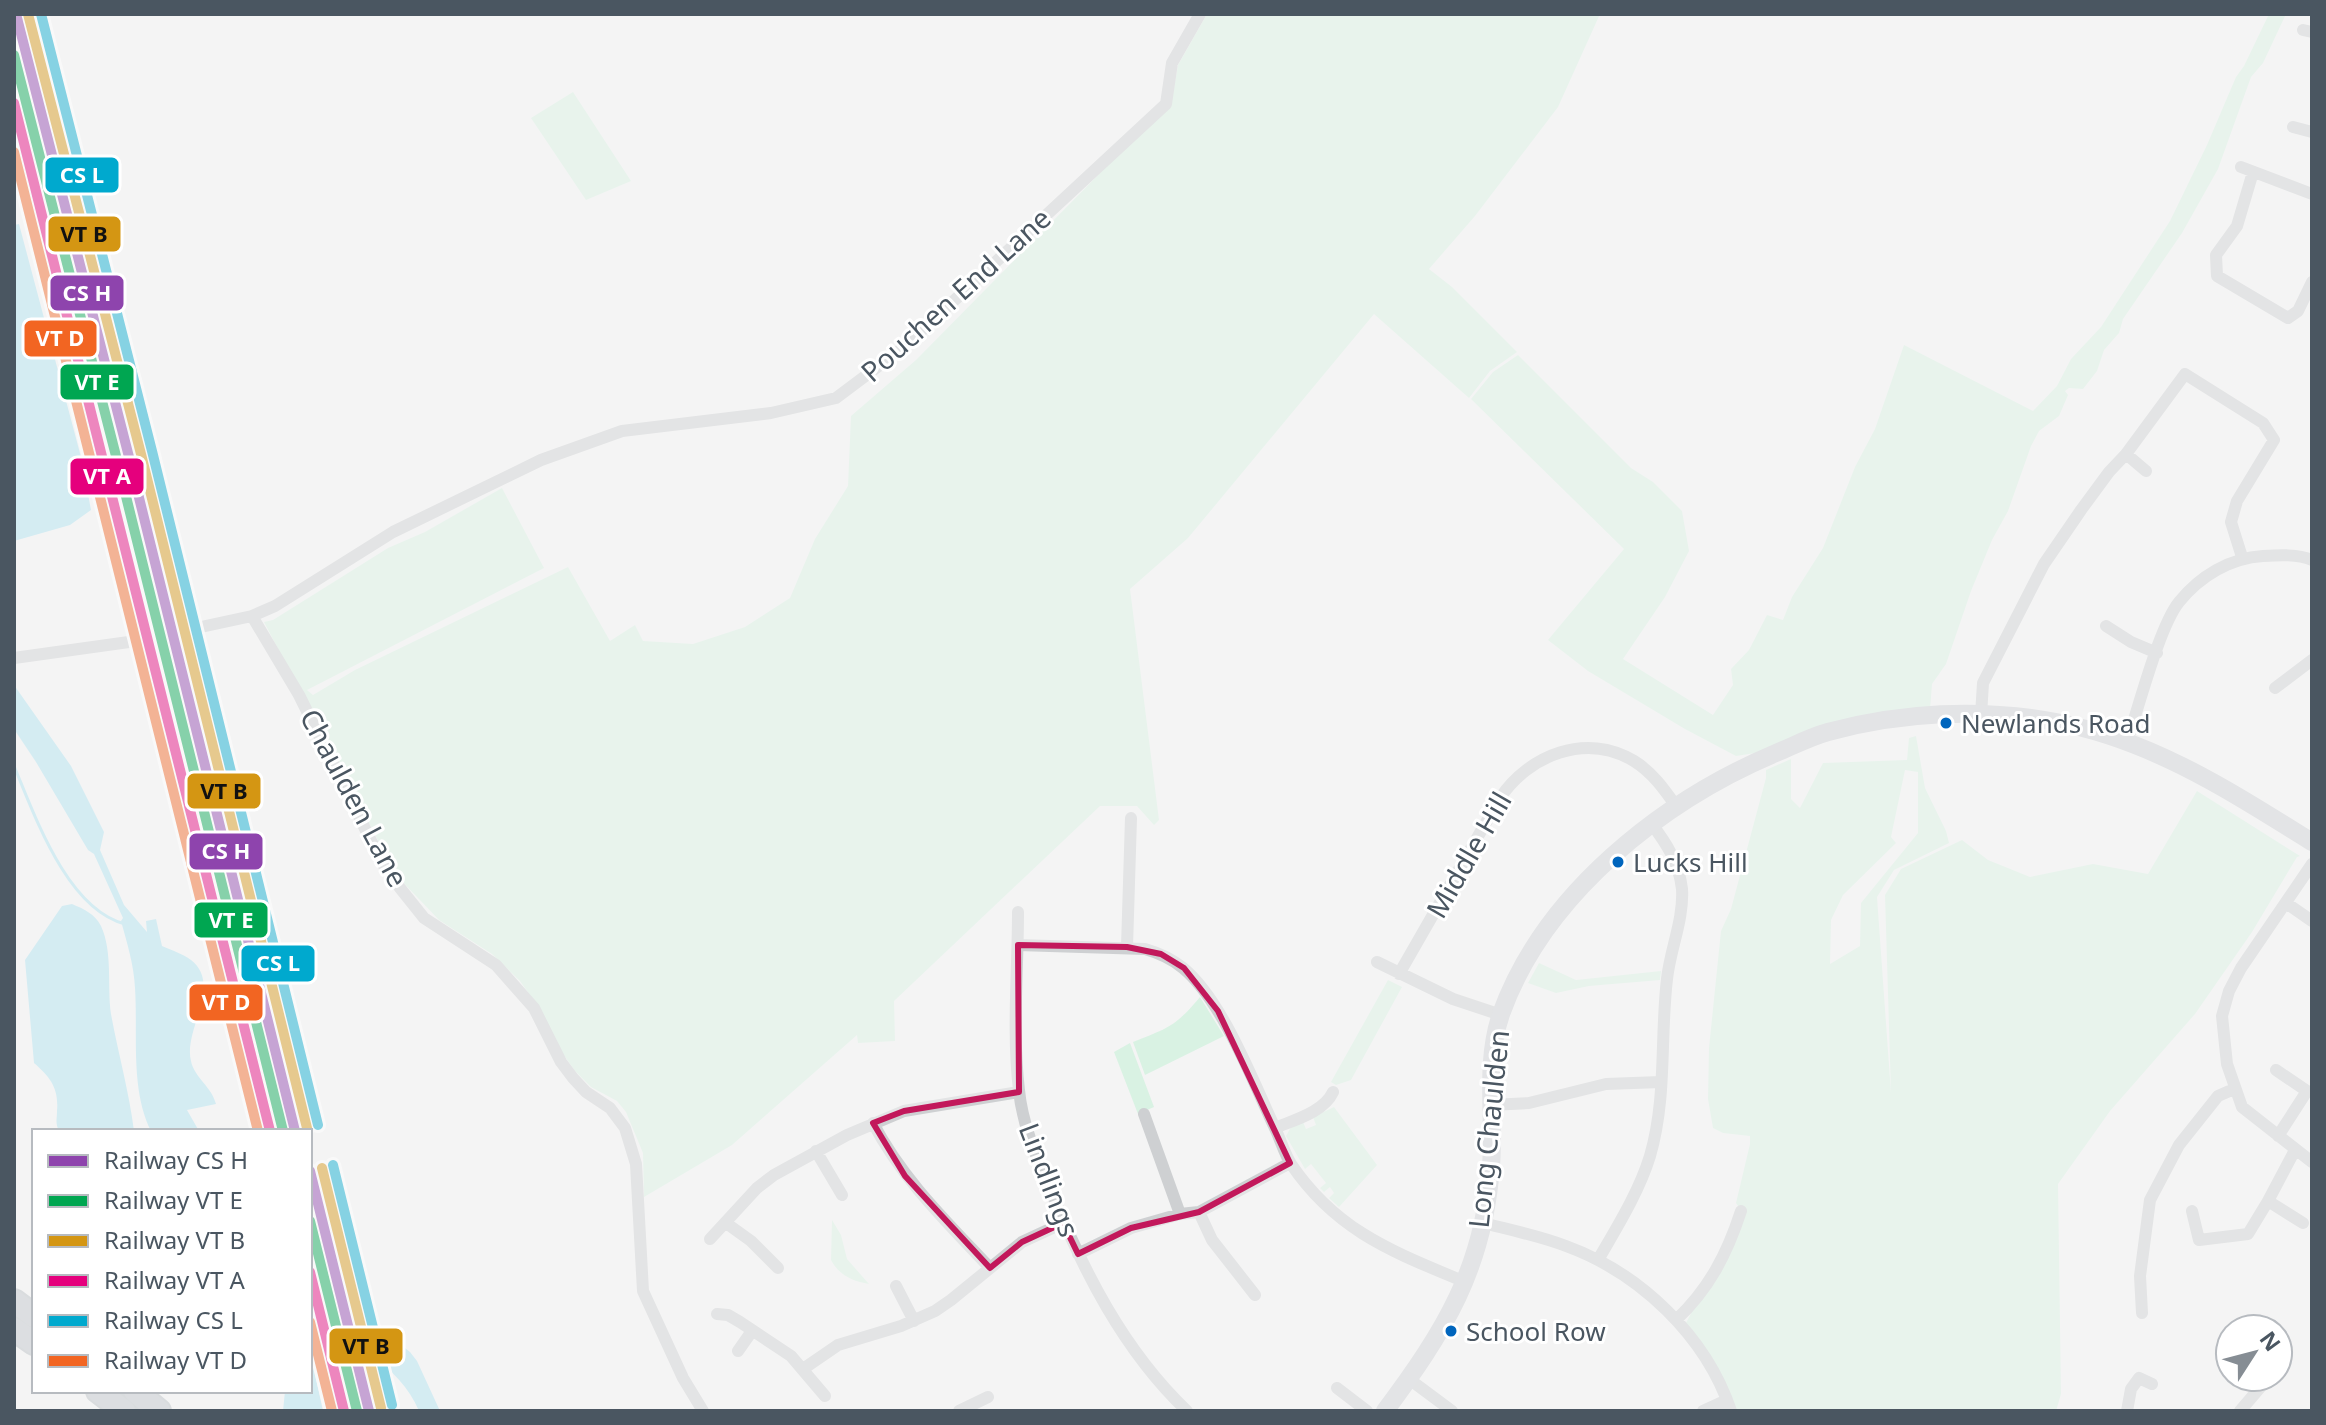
<svg xmlns="http://www.w3.org/2000/svg" width="2326" height="1425" viewBox="0 0 2326 1425" font-family="'Noto Sans',sans-serif">
<style>
.green{fill:#d9f2e3;fill-rule:evenodd}
.water{fill:#aee2f0}
.pier{fill:#f4f4f4}
.lines{fill:none;stroke-linecap:round;stroke-linejoin:round}
.stream{stroke:#aee2f0;stroke-width:3}
.highway-casing{stroke:#b9bec3;stroke-width:26}
.street{stroke:#ced0d2;stroke-width:12}
.secondary{stroke:#ced0d4;stroke-width:18}
.highway{stroke:#bec4c9;stroke-width:22}
.rail-1-casing{stroke:#fff;stroke-width:16}
.rail-2-casing{stroke:#fff;stroke-width:16}
.rail-3-casing{stroke:#fff;stroke-width:16}
.rail-4-casing{stroke:#fff;stroke-width:16}
.rail-5-casing{stroke:#fff;stroke-width:16}
.rail-6-casing{stroke:#fff;stroke-width:16}
.rail-1{stroke:#8e44ad;stroke-width:10}
.rail-2{stroke:#00a651;stroke-width:10}
.rail-3{stroke:#d49613;stroke-width:10}
.rail-4{stroke:#e5007d;stroke-width:10}
.rail-5{stroke:#00a9ce;stroke-width:10}
.rail-6{stroke:#f26522;stroke-width:10}
.marked{fill:none;stroke:#c2185b;stroke-width:6;stroke-linejoin:round}
.bus-dot{fill:#0065bd;stroke:#fff;stroke-width:3}
.labels{text-anchor:middle;stroke-width:6;stroke-linejoin:round;paint-order:stroke}
.bus-label{font-size:26px;fill:#4a5661;stroke:#fff;text-anchor:start}
.street-label{font-size:28px;fill:#4a5661;stroke:#fff}
.line-badge{stroke:#fff;stroke-width:3}
.badge-label{font-size:22px;text-anchor:middle;font-weight:bold;fill:#fff}
.pale-badge-label{font-size:22px;text-anchor:middle;font-weight:bold;fill:#111}
</style>
<rect width="100%" height="100%" fill="#f4f4f4"/>
<path class="green" d="M 1207,14 L 1600,14 L 1558,107 L 1475,216 L 1429,269 L 1452,287 L 1517,352 L 1490,371 L 1469,398 L 1374,314 L 1188,538 L 1130,589 L 1159,820 L 1154,825 L 1137,806 L 1100,806 L 894,1001 L 895,1041 L 858,1043 L 857,1035 L 732,1145 L 644,1197 L 643,1153 L 626,1112 L 617,1101 L 591,1087 L 575,1071 L 556,1044 L 539,1008 L 520,981 L 492,954 L 439,920 L 396,875 L 264,622 L 273,620 L 388,548 L 425,532 L 502,488 L 544,568 L 307,690 L 313,695 L 355,670 L 568,567 L 610,641 L 635,625 L 643,641 L 693,644 L 745,627 L 790,598 L 815,539 L 848,486 L 851,416 L 916,360 L 1172,100 L 1178,65 Z
M 2269,14 L 2286,14 L 2263,63 L 2251,77 L 2218,169 L 2182,233 L 2123,319 L 2119,333 L 2104,350 L 2097,371 L 2083,389 L 2069,388 L 2065,391 L 2068,395 L 2059,416 L 2039,431 L 2031,446 L 2008,511 L 1992,540 L 1971,591 L 1946,664 L 1932,684 L 1930,710 L 1762,752 L 1736,756 L 1685,729 L 1588,671 L 1548,640 L 1624,549 L 1471,399 L 1493,372 L 1518,355 L 1631,468 L 1653,482 L 1682,511 L 1689,551 L 1665,597 L 1623,659 L 1713,715 L 1733,685 L 1731,669 L 1749,650 L 1767,615 L 1783,620 L 1792,597 L 1823,548 L 1855,467 L 1875,429 L 1904,345 L 2033,411 L 2057,386 L 2071,359 L 2101,327 L 2170,221 L 2207,145 L 2236,77 L 2244,66 Z
M 573,92 L 631,181 L 586,200 L 531,118 Z
M 1916,736 L 1925,788 L 1946,831 L 1949,843 L 1894,870 L 1877,897 L 1891,1093 L 1885,895 L 1901,869 L 1962,840 L 1988,860 L 2030,877 L 2093,864 L 2148,874 L 2197,791 L 2300,856 L 2297,857 L 2252,932 L 2195,1014 L 2110,1111 L 2058,1184 L 2061,1394 L 2056,1411 L 1735,1411 L 1686,1323 L 1743,1213 L 1736,1203 L 1750,1144 L 1750,1136 L 1723,1133 L 1713,1128 L 1708,1099 L 1709,1048 L 1721,931 L 1731,909 L 1766,778 L 1766,770 L 1791,759 L 1791,799 L 1800,808 L 1823,763 L 1907,760 L 1909,738 ZM 1905,770 L 1918,772 L 1918,833 L 1861,903 L 1860,946 L 1830,964 L 1831,920 L 1843,895 L 1896,843 L 1891,837 Z
M 1539,963 L 1576,980 L 1661,971 L 1660,980 L 1589,986 L 1556,993 L 1528,983 Z
M 1388,980 L 1402,987 L 1351,1080 L 1336,1085 L 1331,1082 Z
M 1200,997 L 1224,1036 L 1145,1075 L 1133,1042 C 1168,1028 1175,1027 1200,997 Z
M 1130,1043 L 1154,1107 L 1138,1114 L 1114,1052 Z
M 1334,1107 L 1377,1165 L 1339,1207 L 1329,1198 L 1334,1193 L 1330,1187 L 1324,1192 L 1320,1188 L 1326,1183 L 1311,1164 L 1305,1169 L 1286,1136 L 1291,1127 L 1303,1122 L 1306,1129 L 1316,1125 L 1313,1117 Z
M 832,1220 L 841,1235 L 847,1259 L 869,1284 C 852,1281 839,1275 831,1260 Z"/>
<path class="water" d="M 19,224 L 81,457 L 91,510 L 70,525 L 14,541 L 14,225 Z
M 14,685 L 71,766 L 104,832 L 100,850 L 124,905 L 147,932 L 146,921 L 156,919 L 162,946 C 171,950 183,954 191,960 C 223,985 183,1030 191,1061 C 194,1077 212,1087 216,1104 L 187,1110 L 199,1131 L 151,1131 C 130,1089 138,1034 135,988 C 134,965 127,943 121,921 L 123,918 L 94,854 L 88,850 L 36,762 L 14,729 Z
M 72,904 C 84,909 95,914 101,926 C 113,952 107,986 111,1014 C 118,1053 129,1091 134,1131 L 59,1131 C 55,1123 57,1119 57,1111 C 59,1088 50,1077 34,1063 L 25,960 L 62,906 Z
M 310,1282 L 332,1309 L 369,1333 L 391,1337 L 410,1352 L 417,1361 L 440,1411 L 419,1411 C 399,1363 349,1344 310,1314 Z
M 310,1351 L 323,1411 L 283,1411 L 285,1391 L 310,1391 Z"/>
<path class="pier" d="M 328,1297 L 335,1306 L 363,1324 L 373,1361 L 339,1339 Z"/>
<g class="lines">
<path class="stream" d="M 14,766 C 35,816 67,909 125,924"/>
<g class="highway-casing">
<path id="highway" d="M 14,1301 L 34,1316
M 14,1329 L 34,1343
M 98,1391 L 124,1411
M 135,1391 L 159,1411"/>
</g>
<path class="street" d="M 2303,30 L 2312,32
M 14,124 L 136,641
M 2293,127 L 2312,132
M 2241,167 L 2312,194
M 2253,172 L 2237,226 L 2216,255 L 2217,276 L 2288,318 L 2298,311 L 2312,282
M 2126,454 L 2146,471
M 252,616 L 299,695 L 382,863 L 400,888 L 424,918 L 496,965 L 534,1008 L 561,1062 L 573,1078 L 586,1092 L 610,1108 L 625,1128 L 636,1164 L 643,1291 L 683,1378 L 703,1411
M 2106,626 L 2131,642 L 2157,653
M 14,658 L 136,641 L 252,616 L 275,606 L 393,532 L 541,460 L 622,431 L 771,413 L 836,398 L 904,347 L 1166,104 L 1172,63 L 1200,14
M 2275,688 L 2312,660
M 1981,715 L 1983,683 L 2044,564 L 2081,510 L 2109,472 L 2126,454 L 2185,374 L 2263,423 L 2274,440 L 2237,501 L 2231,522 L 2242,557
M 2127,741 C 2139,707 2159,627 2179,602 C 2200,576 2230,558 2263,556 C 2280,555 2297,554 2312,560
M 2312,864 L 2241,968 L 2229,991 L 2222,1016 L 2227,1064 L 2242,1107 L 2312,1162
M 2286,903 L 2312,921
M 1018,912 C 1018,971 1012,1032 1019,1090 C 1022,1124 1037,1158 1050,1189 C 1083,1270 1123,1350 1187,1411
M 1018,945 L 1145,949 C 1159,953 1172,959 1183,968 C 1222,1000 1252,1079 1274,1126 C 1280,1138 1284,1153 1291,1164 C 1337,1232 1394,1252 1465,1282
M 1127,947 L 1131,818
M 1377,962 L 1453,999 L 1501,1015
M 1399,974 L 1500,798 C 1529,755 1586,732 1634,761 C 1652,772 1664,789 1676,806
M 2276,1070 L 2307,1091 L 2278,1136
M 1491,1105 L 1529,1103 L 1606,1084 L 1661,1082
M 1144,1114 L 1180,1214
M 873,1123 C 903,1180 946,1221 990,1268
M 1275,1128 C 1294,1120 1324,1112 1333,1092
M 2295,1150 L 2268,1201 L 2303,1223
M 816,1151 L 842,1195
M 2192,1211 L 2199,1240 L 2248,1234 L 2268,1201
M 1199,1212 L 1212,1240 L 1255,1295
M 726,1223 L 751,1241 L 778,1268
M 1483,1223 C 1511,1230 1540,1236 1566,1246 C 1640,1273 1706,1336 1731,1411
M 710,1239 L 757,1188 L 774,1175 L 847,1135 L 904,1111 L 1019,1092
M 1078,1254 L 1131,1228 L 1180,1214 L 1199,1212 L 1290,1163
M 1598,1260 C 1617,1227 1639,1192 1650,1156 C 1667,1098 1660,1038 1667,979 C 1670,950 1684,919 1682,889 C 1679,863 1667,844 1651,823
M 896,1286 L 914,1321
M 2142,1313 L 2140,1276 L 2150,1200 L 2179,1145 L 2218,1096 L 2234,1089
M 717,1314 L 728,1315 L 740,1322 L 791,1356 L 825,1396
M 1676,1320 C 1709,1289 1727,1254 1741,1211
M 738,1351 L 752,1331
M 2278,1367 L 2283,1361
M 803,1369 L 838,1345 L 901,1326 L 935,1311 L 951,1300 L 1022,1242 L 1063,1223
M 1409,1379 L 1452,1411
M 1337,1388 L 1367,1411
M 959,1411 L 988,1397
M 1703,1411 L 1727,1400
M 2127,1411 L 2131,1389 L 2139,1378 L 2152,1384
M 2240,1411 L 2269,1377"/>
<path class="secondary" d="M 1385,1411 C 1444,1332 1484,1268 1491,1166 C 1495,1116 1484,1064 1501,1014 C 1544,894 1662,801 1776,753 C 1793,746 1810,737 1828,732 C 1901,712 1981,708 2056,722 C 2152,740 2230,791 2312,842"/>
<use href="#highway" class="highway"/>
<g class="rail-1-casing">
<path id="rail-1" d="M 16,14 L 129,457 L 295,1131
M 310,1171 L 369,1411"/>
</g>
<g class="rail-2-casing">
<path id="rail-2" d="M 14,55 L 117,460 L 283,1131
M 310,1221 L 357,1411"/>
</g>
<g class="rail-3-casing">
<path id="rail-3" d="M 28,14 L 141,454 L 307,1128
M 322,1168 L 381,1408"/>
</g>
<g class="rail-4-casing">
<path id="rail-4" d="M 14,103 L 270,1131
M 310,1272 L 344,1411"/>
</g>
<g class="rail-5-casing">
<path id="rail-5" d="M 41,14 L 152,451 L 318,1125
M 333,1165 L 392,1405"/>
</g>
<g class="rail-6-casing">
<path id="rail-6" d="M 14,152 L 258,1131
M 310,1322 L 332,1411"/>
</g>
<use href="#rail-1" class="rail-1"/>
<use href="#rail-2" class="rail-2"/>
<use href="#rail-3" class="rail-3"/>
<use href="#rail-4" class="rail-4"/>
<use href="#rail-5" class="rail-5"/>
<use href="#rail-6" class="rail-6"/>
</g>
<path d="M0 0H2326V1425H0ZM 1018,945 L 1127,947 L 1161,954 L 1184,968 L 1218,1011 L 1290,1163 L 1199,1212 L 1131,1228 L 1078,1254 L 1063,1223 L 1022,1242 L 990,1268 L 905,1176 L 873,1123 L 904,1111 L 1019,1092 Z" fill="#f4f4f4" fill-opacity=".55" fill-rule="evenodd"/>
<path class="marked" d="M 1018,945 L 1127,947 L 1161,954 L 1184,968 L 1218,1011 L 1290,1163 L 1199,1212 L 1131,1228 L 1078,1254 L 1063,1223 L 1022,1242 L 990,1268 L 905,1176 L 873,1123 L 904,1111 L 1019,1092 Z"/>
<g class="bus-dot">
<circle cx="1946" cy="723" r="7"/>
<circle cx="1618" cy="862" r="7"/>
<circle cx="1451" cy="1331" r="7"/>
</g>
<g class="labels">
<g class="bus-label">
<text x="1961" y="733">Newlands Road</text>
<text x="1633" y="872">Lucks Hill</text>
<text x="1466" y="1341">School Row</text>
</g>
<g class="street-label">
<text transform="translate(956 295) rotate(-42)" y="10">Pouchen End Lane</text>
<text transform="translate(354 798) rotate(62)" y="10">Chaulden Lane</text>
<text transform="translate(1469 855) rotate(-60)" y="10">Middle Hill</text>
<text transform="translate(1489 1129) rotate(-84)" y="10">Long Chaulden</text>
<text transform="translate(1049 1180) rotate(69)" y="10">Lindlings</text>
</g>
</g>
<g class="line-badge">
<rect x="44" y="156" width="76" height="38" rx="8" fill="#00a9ce"/>
<rect x="47" y="215" width="75" height="38" rx="8" fill="#d49613"/>
<rect x="49" y="274" width="76" height="38" rx="8" fill="#8e44ad"/>
<rect x="23" y="319" width="75" height="39" rx="8" fill="#f26522"/>
<rect x="59" y="363" width="76" height="38" rx="8" fill="#00a651"/>
<rect x="69" y="457" width="76" height="39" rx="8" fill="#e5007d"/>
<rect x="186" y="772" width="76" height="38" rx="8" fill="#d49613"/>
<rect x="188" y="832" width="76" height="39" rx="8" fill="#8e44ad"/>
<rect x="193" y="901" width="76" height="38" rx="8" fill="#00a651"/>
<rect x="240" y="944" width="76" height="39" rx="8" fill="#00a9ce"/>
<rect x="188" y="983" width="76" height="39" rx="8" fill="#f26522"/>
<rect x="328" y="1327" width="76" height="38" rx="8" fill="#d49613"/>
</g>
<g class="badge-label">
<text x="82" y="183">CS L</text>
<text x="87" y="301">CS H</text>
<text x="60" y="346">VT D</text>
<text x="97" y="390">VT E</text>
<text x="107" y="484">VT A</text>
<text x="226" y="859">CS H</text>
<text x="231" y="928">VT E</text>
<text x="278" y="971">CS L</text>
<text x="226" y="1010">VT D</text>
</g>
<g class="pale-badge-label">
<text x="84" y="242">VT B</text>
<text x="224" y="799">VT B</text>
<text x="366" y="1354">VT B</text>
</g>
<rect width="2326" height="1425" fill="none" stroke="#4a5661" stroke-width="32"/>
<rect x="32" y="1129" width="280" height="264" fill="#ffffff" stroke="#b7bbc0" stroke-width="2"/>
<rect x="48" y="1155" width="40" height="12" fill="#8e44ad" stroke="#b7bbc0" stroke-width="2"/>
<text x="104" y="1169" font-size="24" fill="#4a5661">Railway CS H</text>
<rect x="48" y="1195" width="40" height="12" fill="#00a651" stroke="#b7bbc0" stroke-width="2"/>
<text x="104" y="1209" font-size="24" fill="#4a5661">Railway VT E</text>
<rect x="48" y="1235" width="40" height="12" fill="#d49613" stroke="#b7bbc0" stroke-width="2"/>
<text x="104" y="1249" font-size="24" fill="#4a5661">Railway VT B</text>
<rect x="48" y="1275" width="40" height="12" fill="#e5007d" stroke="#b7bbc0" stroke-width="2"/>
<text x="104" y="1289" font-size="24" fill="#4a5661">Railway VT A</text>
<rect x="48" y="1315" width="40" height="12" fill="#00a9ce" stroke="#b7bbc0" stroke-width="2"/>
<text x="104" y="1329" font-size="24" fill="#4a5661">Railway CS L</text>
<rect x="48" y="1355" width="40" height="12" fill="#f26522" stroke="#b7bbc0" stroke-width="2"/>
<text x="104" y="1369" font-size="24" fill="#4a5661">Railway VT D</text>
<g transform="translate(2254 1353) rotate(54)"><circle r="38" fill="#ffffff" stroke="#b7bbc0" stroke-width="2"/>
<path d="M0-6L14 30L0 20L-14 30Z" fill="#868d94"/>
<text y="-12" font-size="22" font-weight="bold" text-anchor="middle" fill="#4a5661">N</text>
</g>
</svg>
